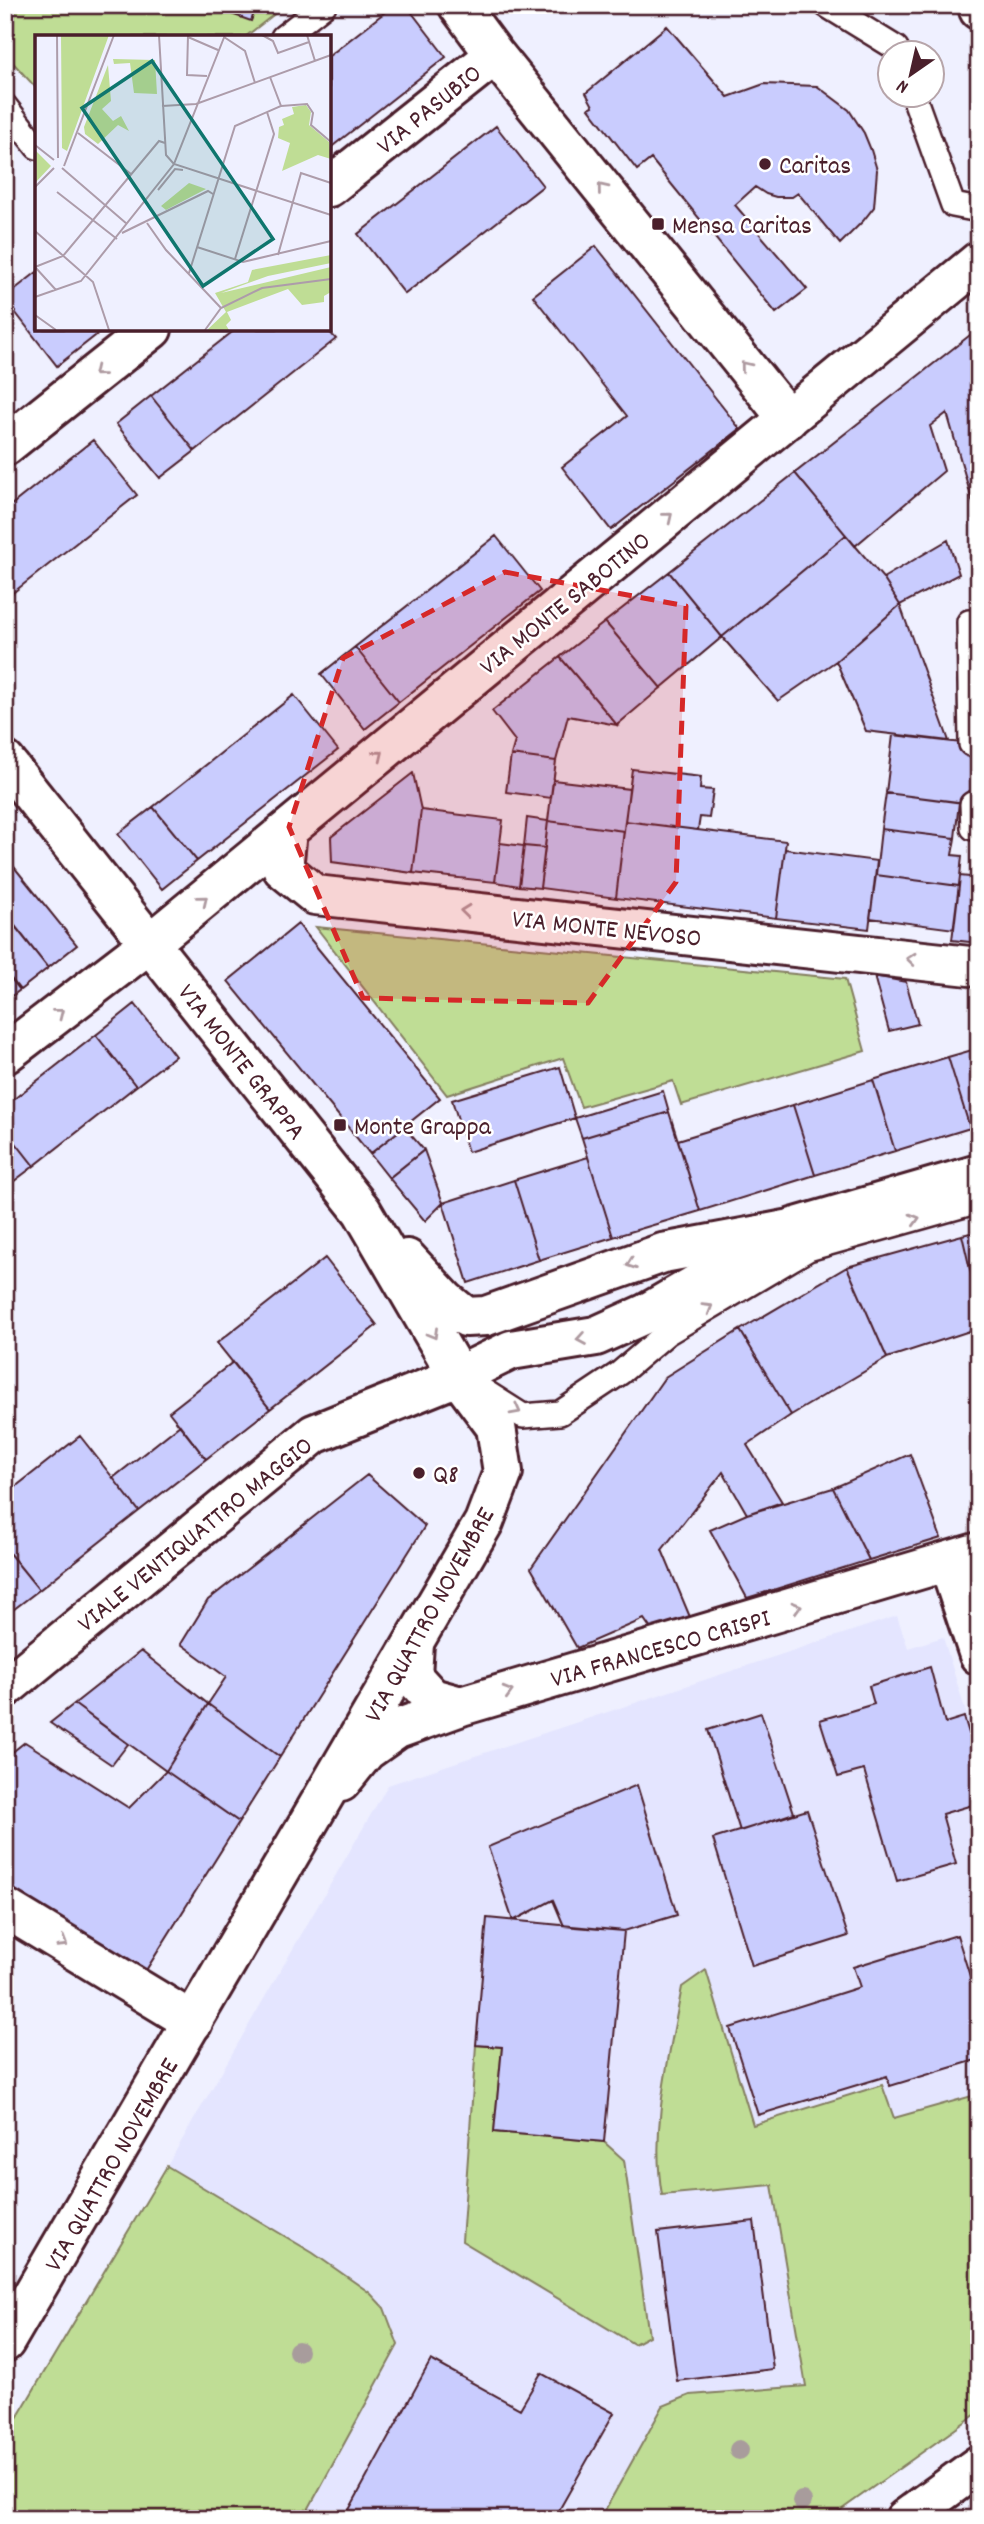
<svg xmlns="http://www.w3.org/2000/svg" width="984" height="2524" viewBox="0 0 984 2524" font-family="Dekko,sans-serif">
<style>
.built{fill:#e4e5ff}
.green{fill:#bfdd95;stroke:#847e60;stroke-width:2}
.building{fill:#c9ccfe;stroke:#4a1f2b;stroke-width:2}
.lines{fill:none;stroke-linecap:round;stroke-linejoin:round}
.lane-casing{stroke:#4a1f2b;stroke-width:28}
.street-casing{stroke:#4a1f2b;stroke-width:44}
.secondary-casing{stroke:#4a1f2b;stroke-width:44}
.lane{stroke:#fff;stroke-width:23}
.street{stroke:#fff;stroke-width:38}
.secondary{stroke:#fff;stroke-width:38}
.tree{fill:#a89c9c}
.oneway{stroke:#ae9aa0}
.marked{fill:#d62828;fill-opacity:0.2;stroke:#d62828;stroke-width:5;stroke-dasharray:14 9;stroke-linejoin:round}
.poi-dot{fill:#4a1f2b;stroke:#fff;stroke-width:2.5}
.labels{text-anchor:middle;stroke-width:5;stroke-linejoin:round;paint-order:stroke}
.street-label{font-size:26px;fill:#4a1f2b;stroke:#fff}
.poi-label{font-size:26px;fill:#4a1f2b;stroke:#fff;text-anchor:start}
.inset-road{fill:none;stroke:#ad9caa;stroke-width:2}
.view{fill:#0f766e;fill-opacity:0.15;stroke:#0f766e;stroke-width:3.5}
.inset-edge{fill:none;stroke:#4a1f2b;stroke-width:3.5}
</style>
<rect width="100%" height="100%" fill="#eff0ff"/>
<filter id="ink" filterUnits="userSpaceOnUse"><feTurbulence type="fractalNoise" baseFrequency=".0143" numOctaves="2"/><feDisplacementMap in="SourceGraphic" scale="14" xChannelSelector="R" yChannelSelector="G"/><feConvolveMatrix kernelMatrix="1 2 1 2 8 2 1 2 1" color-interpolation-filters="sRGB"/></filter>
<g filter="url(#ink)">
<path class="built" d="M 897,1616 L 908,1648 L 943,1637 L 979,1755 L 979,2094 L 894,2119 L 882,2085 L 753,2125 L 706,1970 L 682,1987 L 663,2091 L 658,2171 L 772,2185 L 806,2386 L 690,2395 L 663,2406 L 600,2519 L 303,2519 L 398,2345 L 393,2328 L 384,2308 L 370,2292 L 313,2253 L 167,2166 L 388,1785 Z"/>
<path class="green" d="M 22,5 L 206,5 L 251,20 L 257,5 L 286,5 L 245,37 L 37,37 L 37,89 L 5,54 L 5,18 Z
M 316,927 L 845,979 L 865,1051 L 681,1105 L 673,1081 L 581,1107 L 563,1058 L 447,1095 Z
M 706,1970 L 753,2125 L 882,2085 L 894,2118 L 979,2094 L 979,2412 L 828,2519 L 600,2519 L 663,2406 L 690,2395 L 806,2386 L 772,2185 L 662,2195 C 650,2127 670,2054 682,1987 Z
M 476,2045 L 502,2047 L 494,2132 L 604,2142 L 624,2160 L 649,2336 L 634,2344 L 462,2241 Z
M 167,2166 L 313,2253 L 370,2293 L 384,2308 L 398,2345 L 303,2519 L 5,2519 L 5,2438 Z"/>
<path class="building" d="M 5,5 L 22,5 L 5,18 Z
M 206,5 L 257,5 L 251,21 Z
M 394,5 L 406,5 L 446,57 L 329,149 L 329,56 Z
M 667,26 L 728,97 L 764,84 L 817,86 L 849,110 L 864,133 L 871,150 L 877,170 L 874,207 L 863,221 L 840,244 L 798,193 L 792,197 L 776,197 L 766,194 L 755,187 L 735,205 L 807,289 L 776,313 L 651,159 L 637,170 L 589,108 L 593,106 L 586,93 Z
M 496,126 L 543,186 L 405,294 L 358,234 Z
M 596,246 L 740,429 L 611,530 L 562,467 L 627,416 L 533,296 Z
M 37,272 L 37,329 L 104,329 L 57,366 L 5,299 L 5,297 Z
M 979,328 L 979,524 L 947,413 L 930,426 L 944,471 L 855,546 L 795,473 Z
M 236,329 L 327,329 L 336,339 L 195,451 L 151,396 Z
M 151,396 L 195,451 L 160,478 L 116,424 Z
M 93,440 L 137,495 L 5,599 L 5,510 Z
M 795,473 L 846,535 L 722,637 L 669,572 Z
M 846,535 L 883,578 L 900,605 L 836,661 L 778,701 L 722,637 Z
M 496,536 L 540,591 L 399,702 L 355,647 Z
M 948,540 L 959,574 L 900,605 L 883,578 Z
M 669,572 L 722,637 L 661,688 L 605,622 Z
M 900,605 L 949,741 L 866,731 L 836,661 Z
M 605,622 L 661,688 L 617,725 L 560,657 Z
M 355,647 L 399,702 L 365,729 L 321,674 Z
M 560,657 L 617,725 L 568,716 L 556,761 L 511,755 L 515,741 L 492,711 Z
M 294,695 L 338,750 L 197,861 L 153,807 Z
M 893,735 L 979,745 L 979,805 L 886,793 Z
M 511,755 L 556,761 L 551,798 L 506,792 Z
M 632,769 L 701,777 L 700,789 L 713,790 L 709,818 L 700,817 L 698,830 L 625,821 Z
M 413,773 L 421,810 L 413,873 L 332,862 L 331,837 Z
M 553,780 L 629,789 L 624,831 L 548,821 Z
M 886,793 L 959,802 L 955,838 L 881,829 Z
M 153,807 L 197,861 L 162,889 L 118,834 Z
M 421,810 L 503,820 L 495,882 L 413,873 Z
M 527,818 L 548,821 L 545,848 L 524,846 Z
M 548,821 L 624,831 L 616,898 L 540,888 Z
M 625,821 L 786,841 L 776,918 L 616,898 Z
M 881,829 L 955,838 L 952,855 L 962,856 L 959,886 L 876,875 Z
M 500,843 L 524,846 L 519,886 L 495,882 Z
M 524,846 L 545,848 L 540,888 L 519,886 Z
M 785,849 L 877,861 L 869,929 L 776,918 Z
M 6,857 L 77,945 L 48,968 L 5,914 Z
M 876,875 L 959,886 L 954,929 L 870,918 Z
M 960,876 L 979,878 L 979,943 L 952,940 Z
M 9,918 L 48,968 L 20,990 L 5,971 L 5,921 Z
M 298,924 L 440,1098 L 370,1154 L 228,981 Z
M 5,971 L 20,990 L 5,1001 Z
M 874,976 L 906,982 L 918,1024 L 889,1031 Z
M 135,1004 L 175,1056 L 136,1086 L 96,1035 Z
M 96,1035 L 136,1086 L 34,1166 L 5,1129 L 5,1106 Z
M 979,1048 L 979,1125 L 970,1128 L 948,1057 Z
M 948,1057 L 970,1128 L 895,1151 L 873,1080 Z
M 560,1067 L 575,1118 L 468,1152 L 452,1100 Z
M 873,1080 L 895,1151 L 815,1175 L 793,1105 Z
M 663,1091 L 669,1112 L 582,1138 L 575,1118 Z
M 793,1105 L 815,1175 L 700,1211 L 678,1140 Z
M 669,1112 L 700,1211 L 613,1237 L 582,1138 Z
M 404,1127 L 424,1150 L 389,1178 L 370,1154 Z
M 5,1129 L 34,1166 L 5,1188 Z
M 424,1150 L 443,1203 L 425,1221 L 389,1178 Z
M 588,1157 L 613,1237 L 539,1260 L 514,1180 Z
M 514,1180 L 539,1260 L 468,1283 L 443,1203 Z
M 979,1231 L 979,1308 L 962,1235 Z
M 962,1235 L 979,1308 L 979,1328 L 887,1358 L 847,1267 Z
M 325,1258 L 377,1325 L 270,1409 L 217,1343 Z
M 847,1267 L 887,1358 L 791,1415 L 740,1330 Z
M 740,1330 L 791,1415 L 747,1445 L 782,1502 L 747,1514 L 723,1472 L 662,1550 L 690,1617 L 653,1632 L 644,1619 L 577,1648 L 531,1568 L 665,1377 Z
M 233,1362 L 270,1409 L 206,1459 L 169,1412 Z
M 180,1425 L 206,1459 L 139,1511 L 113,1478 Z
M 80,1436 L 139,1511 L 39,1590 L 5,1548 L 5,1495 Z
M 910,1454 L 941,1538 L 869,1560 L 833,1488 Z
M 367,1475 L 425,1526 L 280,1757 L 208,1704 L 226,1677 L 181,1644 L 208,1600 Z
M 833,1488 L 869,1560 L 747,1598 L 710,1530 L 747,1514 Z
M 5,1548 L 39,1590 L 5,1616 Z
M 141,1651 L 208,1704 L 166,1771 L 74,1704 Z
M 930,1667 L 945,1723 L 964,1717 L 979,1766 L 979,1803 L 942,1814 L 956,1864 L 897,1881 L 864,1770 L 838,1777 L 820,1720 L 874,1704 L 869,1686 Z
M 74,1704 L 128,1744 L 112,1765 L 50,1723 Z
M 208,1704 L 280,1757 L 239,1822 L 166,1771 Z
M 761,1713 L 794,1813 L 740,1831 L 708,1730 Z
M 25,1742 L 129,1808 L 166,1771 L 239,1822 L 143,1975 L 5,1885 L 5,1758 Z
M 637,1785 L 677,1915 L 624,1931 L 564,1926 L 553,1900 L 513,1921 L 488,1847 Z
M 807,1810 L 848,1936 L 752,1966 L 713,1839 Z
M 487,1918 L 624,1931 L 604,2142 L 494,2132 L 502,2047 L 476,2045 Z
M 957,1935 L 979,2005 L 979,2059 L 890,2086 L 887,2076 L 758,2115 L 730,2028 L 860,1987 L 853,1967 Z
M 754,2221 L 773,2369 L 677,2381 L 658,2232 Z
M 431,2360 L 520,2409 L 541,2373 L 614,2413 L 554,2519 L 344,2519 Z"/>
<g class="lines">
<g class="lane-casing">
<path id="lane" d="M 826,5 L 896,48 L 897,52
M 283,37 L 324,5
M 913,94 L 953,205 L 979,210
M 5,106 L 37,147
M 969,622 L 971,744
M 972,804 L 973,828 L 979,828
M 476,1386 L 523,1416 L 560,1413 L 620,1373 L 667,1333 L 808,1249 L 979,1201"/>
</g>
<g class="street-casing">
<path id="street" d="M 458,5 L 495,55 L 788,419
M 978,5 L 979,10
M 329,187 L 495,55
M 5,446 L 152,329
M 5,761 L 362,1211 L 458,1376 L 314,1434 L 5,1688
M 287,831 L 283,869 L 315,895 L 979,967
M 5,1054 L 150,943 L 979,261
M 407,1259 L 445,1300 L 466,1317 L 486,1316 L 663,1253 L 786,1230
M 948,1562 L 979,1655
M 414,1643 L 412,1676 L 432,1698 L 461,1706 L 979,1552
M 341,1782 L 366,1751 L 397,1729 L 461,1706
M 5,1908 L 193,2022"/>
</g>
<g class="secondary-casing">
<path id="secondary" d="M 5,2342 L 484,1522 L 503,1472 L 496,1427 L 458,1376 L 511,1350 L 596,1336 L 647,1313 L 793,1228 L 979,1174
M 905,2519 L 979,2465"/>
</g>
<use href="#lane" class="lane"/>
<use href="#street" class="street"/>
<use href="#secondary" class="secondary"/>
</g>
<g class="tree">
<circle cx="298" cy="2351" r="10"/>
<circle cx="739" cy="2450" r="10"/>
<circle cx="802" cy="2501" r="10"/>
</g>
<defs><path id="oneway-chevron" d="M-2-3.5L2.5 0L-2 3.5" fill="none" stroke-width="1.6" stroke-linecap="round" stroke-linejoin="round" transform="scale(1.75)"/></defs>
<g class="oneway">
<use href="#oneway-chevron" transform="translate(602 188) rotate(-129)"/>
<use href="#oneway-chevron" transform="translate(745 366) rotate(-129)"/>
<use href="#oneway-chevron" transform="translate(98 372) rotate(141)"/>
<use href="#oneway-chevron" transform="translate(668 517) rotate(-39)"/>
<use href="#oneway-chevron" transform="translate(379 755) rotate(-39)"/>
<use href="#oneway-chevron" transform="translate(203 900) rotate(-39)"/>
<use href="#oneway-chevron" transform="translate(465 911) rotate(-174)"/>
<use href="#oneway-chevron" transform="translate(911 959) rotate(-174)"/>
<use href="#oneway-chevron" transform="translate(59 1013) rotate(-38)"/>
<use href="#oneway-chevron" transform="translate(915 1219) rotate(-16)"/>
<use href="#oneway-chevron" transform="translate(631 1264) rotate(160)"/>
<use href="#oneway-chevron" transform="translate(708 1308) rotate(-31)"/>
<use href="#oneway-chevron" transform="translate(433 1334) rotate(60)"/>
<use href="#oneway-chevron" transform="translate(581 1339) rotate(170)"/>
<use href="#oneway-chevron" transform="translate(516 1410) rotate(28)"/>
<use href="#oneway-chevron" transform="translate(797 1607) rotate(-16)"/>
<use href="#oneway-chevron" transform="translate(508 1692) rotate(-16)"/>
<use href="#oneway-chevron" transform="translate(63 1943) rotate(31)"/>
</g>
</g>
<path class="marked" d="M 505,572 L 686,606 L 676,882 L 588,1003 L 363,998 L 289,827 L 343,658 Z"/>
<g class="poi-dot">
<circle cx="765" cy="164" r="7"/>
<rect x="651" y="217" width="14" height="14" rx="3.5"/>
<rect x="333" y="1118" width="14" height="14" rx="3.5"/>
<circle cx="419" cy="1473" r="7"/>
</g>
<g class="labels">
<g class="street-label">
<text transform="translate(428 108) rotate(-39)" y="9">VIA PASUBIO</text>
<text transform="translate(564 602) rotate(-39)" y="9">VIA MONTE SABOTINO</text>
<text transform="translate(607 927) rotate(6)" y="9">VIA MONTE NEVOSO</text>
<text transform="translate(243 1061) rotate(52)" y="9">VIA MONTE GRAPPA</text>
<text transform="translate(194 1533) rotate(-39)" y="9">VIALE VENTIQUATTRO MAGGIO</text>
<text transform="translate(428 1614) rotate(-61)" y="9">VIA QUATTRO NOVEMBRE</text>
<text transform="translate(660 1647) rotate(-16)" y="9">VIA FRANCESCO CRISPI</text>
<text transform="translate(110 2164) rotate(-60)" y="9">VIA QUATTRO NOVEMBRE</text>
</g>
<g class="poi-label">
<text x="779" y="173">Caritas</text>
<text x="672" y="233">Mensa Caritas</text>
<text x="354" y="1134">Monte Grappa</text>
<text x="433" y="1482">Q8</text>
</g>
</g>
<g transform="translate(35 35)">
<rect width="296" height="296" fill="#eff0ff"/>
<path d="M 26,0 L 74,0 L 32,116 L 27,113 ZM 78,24 L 120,25 L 122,59 L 99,58 L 95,28 L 79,29 ZM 73,30 L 76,66 L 67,74 L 78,86 L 86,81 L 94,96 L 83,90 L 63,109 L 50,99 L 49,92 ZM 271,70 L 276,77 L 274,90 L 294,107 L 296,124 L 283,120 L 247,136 L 255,108 L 243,103 L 244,92 L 249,90 L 247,84 L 259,79 L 257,72 ZM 0,115 L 16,131 L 0,148 ZM 154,148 L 171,154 L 131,175 L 126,171 ZM 296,220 L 296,228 L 233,241 L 186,258 L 296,232 L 296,257 L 289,261 L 289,267 L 267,270 L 253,254 L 192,277 L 196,285 L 191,290 L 194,295 L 172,295 L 191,277 L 180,258 L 213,247 L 217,235 Z" fill="#bfdd95"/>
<path class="inset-road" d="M 22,0 L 23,123M 153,0 L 152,40 L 172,41M 190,0 L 139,129 L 296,180M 227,0 L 238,6 L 243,18 L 274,7M 272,0 L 280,26M 153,2 L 183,15M 189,2 L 210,16 L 220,48M 127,71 L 161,69 L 296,20M 246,71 L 272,69 L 278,78 L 276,90 L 296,107M 43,98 L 96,139M 0,110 L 19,125M 29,131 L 79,0M 27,133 L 92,189M 0,152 L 19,133M 123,155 L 140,134 L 148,135M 22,157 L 82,204M 112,188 L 131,215 L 186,273M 0,196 L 58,247 L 74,295M 87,198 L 173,156 L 178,159M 162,212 L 208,227 L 296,206M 243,220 L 266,138 L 296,148M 200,224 L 239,99 L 232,77M 0,232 L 28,221 L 124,106 L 130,108M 0,232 L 21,255M 154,238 L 200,91 L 246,71 L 235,42M 0,262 L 46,246 L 139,129 L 131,120 L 124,0M 0,280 L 21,295M 170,295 L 186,273 L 227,253 L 296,244"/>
<path class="view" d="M 117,26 L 238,204 L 168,251 L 47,73 Z"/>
<rect width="296" height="296" class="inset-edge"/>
</g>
<rect width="984" height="2524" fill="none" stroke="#fff" stroke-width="28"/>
<rect x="14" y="14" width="956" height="2496" fill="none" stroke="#4a1f2b" stroke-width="2.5" filter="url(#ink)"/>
<g transform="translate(911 74) rotate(214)"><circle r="33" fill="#ffffff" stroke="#b7a5aa" stroke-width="2"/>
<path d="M0-5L12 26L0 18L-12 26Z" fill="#4a1f2b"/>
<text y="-10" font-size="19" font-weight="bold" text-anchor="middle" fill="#4a1f2b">N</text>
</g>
</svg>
